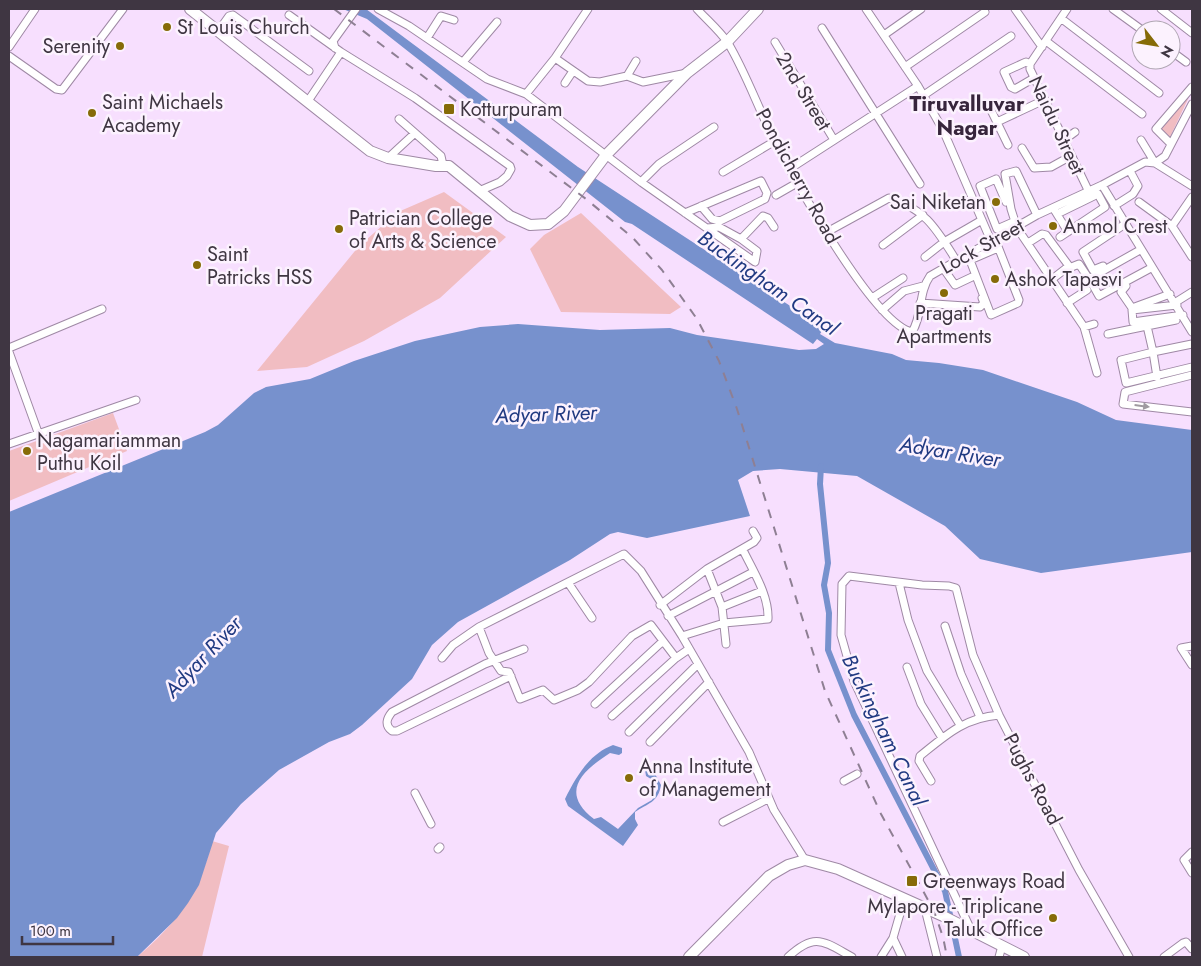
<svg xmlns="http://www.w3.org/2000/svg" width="1201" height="966" viewBox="0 0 1201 966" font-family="Jost,sans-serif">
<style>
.green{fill:#f1bdc2}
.water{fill:#7791cd}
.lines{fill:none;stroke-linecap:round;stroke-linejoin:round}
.canal{stroke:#7791cd;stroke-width:6}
.street-casing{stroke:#9f89a5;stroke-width:9}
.secondary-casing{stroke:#9f89a5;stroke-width:12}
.street{stroke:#fff;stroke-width:7}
.secondary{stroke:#fff;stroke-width:10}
.rail{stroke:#8e7f93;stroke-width:2;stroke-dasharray:9 9;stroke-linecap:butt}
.oneway{fill:#9f9aa0}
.poi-dot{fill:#866b08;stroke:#fcf2fe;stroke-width:2}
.labels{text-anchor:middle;stroke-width:5;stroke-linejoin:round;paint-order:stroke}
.poi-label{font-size:20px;fill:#3f3642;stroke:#fcf2fe;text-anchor:start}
.street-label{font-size:20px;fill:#3f3642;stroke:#fcf2fe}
.neighbourhood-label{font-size:21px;font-weight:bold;fill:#37253c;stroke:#fcf2fe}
.water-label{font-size:21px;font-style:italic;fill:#213a82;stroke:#fcf2fe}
</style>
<rect width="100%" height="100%" fill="#f7dffe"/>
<path class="green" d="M 1189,97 L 1170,137 L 1160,128 Z
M 444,192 L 506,237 L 440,298 L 364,341 L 307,367 L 257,371 L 359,246 L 398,212 Z
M 581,213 L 681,307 L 670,314 L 561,312 L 530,249 L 544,235 Z
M 113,413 L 127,451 L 9,501 L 9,451 Z
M 212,841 L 229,846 L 202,957 L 137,957 C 177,923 200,893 212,841 Z"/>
<path class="water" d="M 343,9 L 366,9 L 578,167 L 824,328 L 820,334 L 835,343 L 892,354 L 906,360 L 939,363 L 983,370 L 1077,402 L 1116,420 L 1192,430 L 1192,552 L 1041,573 L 980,559 L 945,526 L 857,476 L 780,469 L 753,471 L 738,480 L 750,516 L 647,538 L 618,532 L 610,534 L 570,560 L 458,622 L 432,645 L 412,679 L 362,725 L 350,734 L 329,742 L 279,770 L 241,804 L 216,833 L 199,885 L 188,903 L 177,918 L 137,957 L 9,957 L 9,512 L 205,432 L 218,425 L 254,393 L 266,387 L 310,379 L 354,361 L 415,341 L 480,327 L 518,324 L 600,330 L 670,328 L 697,335 L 799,350 L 816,349 L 824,344 L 817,339 L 813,344 L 632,224 L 625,222 L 367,19 Z
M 613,745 L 622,748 L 622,753 L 619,755 L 610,753 C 582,771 559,792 594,819 L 601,817 L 618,829 L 638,808 L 652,800 L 658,789 L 656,782 L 646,776 L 645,770 L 648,766 L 653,770 L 661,785 C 658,803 648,803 635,812 L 635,819 L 638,825 L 623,846 L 568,806 L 565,799 C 576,777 589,754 613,745 Z"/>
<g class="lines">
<path class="canal" d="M 821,466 L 820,484 L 828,563 L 824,585 L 829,613 L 828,650 L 854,715 L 945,891 L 959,957"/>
<g class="street-casing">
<path id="street" d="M 378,9 L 409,26 L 487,79 L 526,94 L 641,182 L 755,262 L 757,251 L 741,239
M 697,9 C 707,20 720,31 728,43 C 746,73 758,108 774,139 C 793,178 874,324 912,332 C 923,315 918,293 930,276 L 1037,215 L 1102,185 L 1145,162 L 1155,163 L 1165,156 L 1192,104
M 866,9 L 918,86 L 943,130 L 991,241
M 1015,9 L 1042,47
M 1067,9 L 1030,64 L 1030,69 L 1089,192
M 1113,9 L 1142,30
M 1161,9 L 1192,33
M 289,15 L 341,52 L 415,98 L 510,166 L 511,169 L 507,176 L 500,182 L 479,191
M 1062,19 L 1159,93
M 822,28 L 920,184
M 219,30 L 229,16 L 233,15 L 309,71
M 884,35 L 921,9
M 427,38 L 441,16 L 454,20
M 1046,41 L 1142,114
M 775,42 L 834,140
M 9,47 L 35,9
M 335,48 L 333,41 L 356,9
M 1171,51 L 1186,62
M 9,56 L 56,89 L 62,90 L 123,9
M 555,58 L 588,81 L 600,82 L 627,76 L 643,82 L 687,73
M 463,62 L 497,22
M 1030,64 L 1026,62 L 1004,72 L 1011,87 L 1015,89 L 1034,78
M 905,67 L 985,12
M 627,76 L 636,61
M 565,83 L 573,71
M 526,94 L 555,58 L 588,9
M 924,95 L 1011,36
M 308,101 L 341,52
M 989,106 L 1008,145
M 399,119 L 441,156 L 443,165
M 997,122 L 1044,100
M 1064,140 L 1075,132
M 1141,140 L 1155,163 L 1192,186
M 1171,144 L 1156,129 L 1192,87
M 1022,148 L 1034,168 L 1051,167 L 1071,156
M 388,158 L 415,133
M 791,168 L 918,86
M 723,172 L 775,141
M 641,182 L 659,164 L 714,127
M 1102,185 L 1192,332
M 776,195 L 797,183
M 1006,202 L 996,179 L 980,186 L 997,229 L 1013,222
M 1139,202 L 1172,226 L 1192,257
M 1114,206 L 1133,194 L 1138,186 L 1130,171
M 1055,211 L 1068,232
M 685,213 L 761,181 L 767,193 L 765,199 L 720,221 L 712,219 L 701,206
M 1057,214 L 1098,194 L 1105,207 L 1060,237
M 1037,215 L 1016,171 L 1005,174 L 1011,209 L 1017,228 L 1084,327 L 1097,373
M 1172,226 L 1192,197
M 707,228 L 719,227 L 741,239 L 763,216 L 768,218 L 774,227
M 827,232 L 889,198 C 925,208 937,230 956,260
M 1028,243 L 1042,234 L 1046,235 L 1069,266 L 1051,280
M 883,245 L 923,215
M 1140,250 L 1092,277 L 1090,280 L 1099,296 L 1151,268
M 968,255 L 991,315 L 1018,303 L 1019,300 L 995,239
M 925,257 L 944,242 L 982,220
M 970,260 L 998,248
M 1103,266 L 1093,270 L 1083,252 L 1125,224
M 943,268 L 955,285 L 972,277
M 1126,286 L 1121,292 L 1132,308 L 1170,294
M 872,298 L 903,278
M 1176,302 L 1192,292
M 920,303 L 980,307 L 984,303 L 982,298
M 1067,303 L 1087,290 L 1082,283 L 1087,276 L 1079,264 L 1069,268
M 1177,305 L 1132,310 L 1133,322 L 1183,315
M 882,310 L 904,291 L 923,286
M 1147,326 L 1153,352 L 1121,360 L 1126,383 L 1192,367
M 1084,327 L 1094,324
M 1108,334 L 1176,320
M 9,348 L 102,309
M 9,352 L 39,435
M 1192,375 L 1125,392 L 1123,404 L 1192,412
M 1157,377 L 1153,352 L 1192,344
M 9,444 L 136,400
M 707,569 L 722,607 L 726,644
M 899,583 L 908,620 L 927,671 L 960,725
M 569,584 L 592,618
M 660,605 L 707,569 L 754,542 L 757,538 L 753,531
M 722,607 L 762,591
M 668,616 L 753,572
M 945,626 L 961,674 L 980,717
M 479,627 L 489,653 L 501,671 L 509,672 L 520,699 L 543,690 L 554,700 L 578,690 L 589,682 L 632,636 L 651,625 L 676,658
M 682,636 L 724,623 L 768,619 C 769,595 753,571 743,550
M 1192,646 L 1181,648 L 1192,665
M 442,658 L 453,645 L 479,627 L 624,554 L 641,571 L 682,636 L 749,752 L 774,810 L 805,860
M 907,667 L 921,704 L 942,738
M 511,676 L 397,731 L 392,731 C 384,725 387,718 392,712 L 485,664 L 524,649
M 595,704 L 663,641
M 612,716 L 676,658 L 689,649
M 629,732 L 698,664
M 650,742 L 709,682
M 844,781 L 857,774
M 931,781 L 919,761 L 920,756 C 946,735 964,718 999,715
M 415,793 L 431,824
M 723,822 L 768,799
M 438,849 L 440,847
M 1192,852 L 1184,860 L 1192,873
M 925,909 L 937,957
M 971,930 L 854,681 L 841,635 L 842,584 L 849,576 L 922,585 L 949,586 L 956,588 L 973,655 L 999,715 L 1079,870 L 1129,957
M 788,957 C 815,932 823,941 852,957
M 881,957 L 893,938
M 902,957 L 893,938 L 904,900
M 999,957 L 1002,946
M 1164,957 L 1183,943 L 1186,942 L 1192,949"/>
</g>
<g class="secondary-casing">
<path id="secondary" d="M 190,9 L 370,151 L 388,158 L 436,166 L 449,166 L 510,216 L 530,225 L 548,224 L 564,211 L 606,155 L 687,73 L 727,42 L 758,9
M 689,957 L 769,876 L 788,865 L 805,860 L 838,869 L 943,916 L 1024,957"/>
</g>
<use href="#street" class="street"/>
<use href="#secondary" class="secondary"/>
<path class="rail" d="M 334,9 L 586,199 L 633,238 L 662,270 L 697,319 L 719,361 L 737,409 L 825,691 L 881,814 L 934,911 L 943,937 L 947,957"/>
</g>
<defs><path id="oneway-solid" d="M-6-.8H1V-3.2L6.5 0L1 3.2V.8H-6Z" transform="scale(1.25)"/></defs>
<use class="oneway" href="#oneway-solid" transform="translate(1142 406) rotate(7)"/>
<g class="poi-dot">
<circle cx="167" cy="27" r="5"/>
<circle cx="120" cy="46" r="5"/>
<rect x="443" y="103" width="12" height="12" rx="2.5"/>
<circle cx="92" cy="113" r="5"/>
<circle cx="996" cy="202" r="5"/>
<circle cx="1053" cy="226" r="5"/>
<circle cx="339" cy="229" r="5"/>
<circle cx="197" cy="265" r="5"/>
<circle cx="995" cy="279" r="5"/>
<circle cx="944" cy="293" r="5"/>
<circle cx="27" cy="451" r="5"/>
<circle cx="629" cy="778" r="5"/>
<rect x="906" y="875" width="12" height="12" rx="2.5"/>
<circle cx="1053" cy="918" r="5"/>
</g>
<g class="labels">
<g class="poi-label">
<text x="177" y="34">St Louis Church</text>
<text x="110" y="53" text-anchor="end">Serenity</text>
<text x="102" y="109">Saint Michaels<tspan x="102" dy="23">Academy</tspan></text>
<text x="460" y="116">Kotturpuram</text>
<text x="986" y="209" text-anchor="end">Sai Niketan</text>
<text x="349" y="225">Patrician College<tspan x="349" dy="23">of Arts &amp; Science</tspan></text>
<text x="1063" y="233">Anmol Crest</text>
<text x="207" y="261">Saint<tspan x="207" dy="23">Patricks HSS</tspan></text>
<text x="1005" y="286">Ashok Tapasvi</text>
<text x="944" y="320" text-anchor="middle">Pragati<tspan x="944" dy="23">Apartments</tspan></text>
<text x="37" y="447">Nagamariamman<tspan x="37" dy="23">Puthu Koil</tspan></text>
<text x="639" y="773">Anna Institute<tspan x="639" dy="23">of Management</tspan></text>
<text x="923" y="888">Greenways Road</text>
<text x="1043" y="913" text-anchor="end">Mylapore - Triplicane<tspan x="1043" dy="23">Taluk Office</tspan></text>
</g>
<g class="street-label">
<text transform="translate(804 91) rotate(59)" y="7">2nd Street</text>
<text transform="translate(1057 125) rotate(65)" y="7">Naidu Street</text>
<text transform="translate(798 176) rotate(61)" y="7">Pondicherry Road</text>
<text transform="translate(982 246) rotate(-29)" y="7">Lock Street</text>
<text transform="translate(1033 779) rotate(62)" y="7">Pughs Road</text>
</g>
<g class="neighbourhood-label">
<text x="967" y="111">Tiruvalluvar<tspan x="967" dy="24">Nagar</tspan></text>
</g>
<g class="water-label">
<text transform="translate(768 283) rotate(35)" y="7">Buckingham Canal</text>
<text transform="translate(546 414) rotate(-2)" y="7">Adyar River</text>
<text transform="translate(950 452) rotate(9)" y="7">Adyar River</text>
<text transform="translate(203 657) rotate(-47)" y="7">Adyar River</text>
<text transform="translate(884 730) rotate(64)" y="7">Buckingham Canal</text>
</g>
</g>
<rect width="1201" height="966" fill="none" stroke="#3f3642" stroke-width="20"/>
<g transform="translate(1156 45) rotate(121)"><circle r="24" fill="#fcf2fe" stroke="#b0a7b3"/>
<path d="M0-4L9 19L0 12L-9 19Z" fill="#866b08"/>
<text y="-8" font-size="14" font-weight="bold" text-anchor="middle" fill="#3f3642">N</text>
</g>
<path d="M22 936v8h91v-8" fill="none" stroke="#3f3642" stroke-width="2.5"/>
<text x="30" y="936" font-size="15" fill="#3f3642" stroke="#fcf2fe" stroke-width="4" paint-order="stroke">100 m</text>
</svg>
